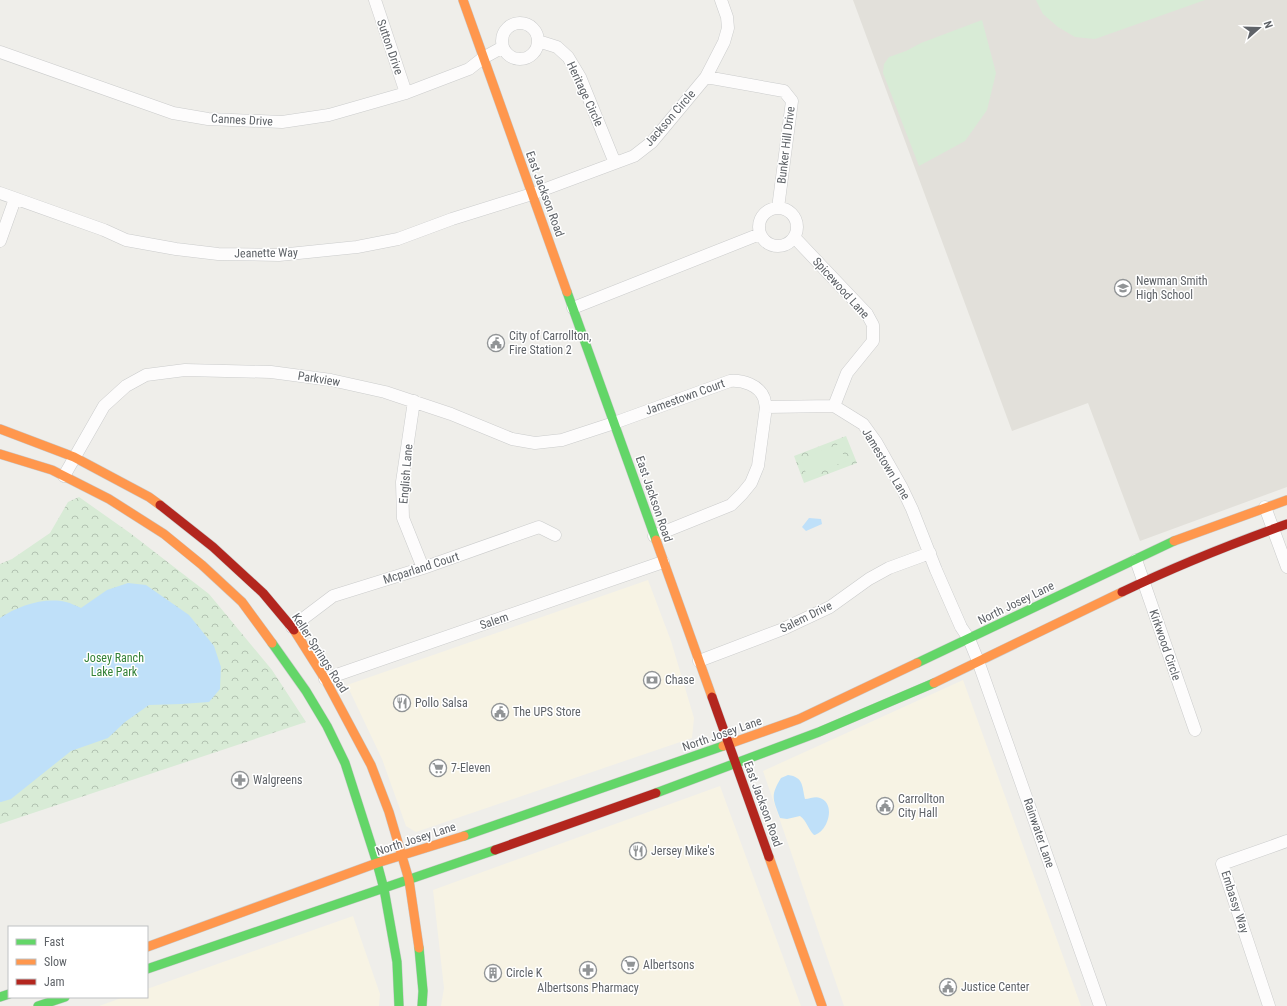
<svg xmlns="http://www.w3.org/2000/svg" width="1287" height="1006" viewBox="0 0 1287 1006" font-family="'Roboto Condensed',sans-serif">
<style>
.commercial{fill:#f7f3e4}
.education{fill:#e2e0da}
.park{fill:url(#park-crowns)}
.pitch{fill:#d8ebd6}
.water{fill:#bfe0f9}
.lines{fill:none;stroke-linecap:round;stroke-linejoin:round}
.street-casing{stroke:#cbcccc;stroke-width:13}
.fast-casing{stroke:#cacacb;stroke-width:10}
.slow-casing{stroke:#cacacb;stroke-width:10}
.jam-casing{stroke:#cacacb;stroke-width:10}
.street{stroke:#fdfcfc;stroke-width:12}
.fast{stroke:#63d668;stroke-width:9}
.slow{stroke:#ff974d;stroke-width:9}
.jam{stroke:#b3261e;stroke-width:9}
.labels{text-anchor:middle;stroke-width:3;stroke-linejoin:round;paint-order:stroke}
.street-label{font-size:12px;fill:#5f6368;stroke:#fff}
.poi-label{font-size:12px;fill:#5f6368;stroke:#fff;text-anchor:start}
.park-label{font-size:12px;fill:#348238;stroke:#fff}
</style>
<defs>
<pattern id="park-crowns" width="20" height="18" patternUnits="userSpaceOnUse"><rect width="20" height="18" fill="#d8ebd6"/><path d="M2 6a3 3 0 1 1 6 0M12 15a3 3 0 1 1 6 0" fill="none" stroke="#b2c2b1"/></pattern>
</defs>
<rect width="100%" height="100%" fill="#efeeea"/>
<path class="commercial" d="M 648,580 L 671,641 L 694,718 L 692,738 L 416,832 L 406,826 L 382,759 L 347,685 Z
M 963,680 L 1081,1006 L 844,1006 L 763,771 Z
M 720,786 L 801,1006 L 441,1006 L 444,988 L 433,890 Z
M 353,916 L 380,994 L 379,1006 L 99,1006 L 124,997 L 147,997 L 147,989 Z"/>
<path class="education" d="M 853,0 L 1287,0 L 1287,487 L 1140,541 L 1088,403 L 1012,431 Z"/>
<path class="park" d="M 846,436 L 857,463 L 804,483 L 794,456 Z
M 79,497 L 130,533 L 209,594 L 272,670 L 306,722 L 0,824 L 0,564 L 12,559 L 50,533 L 68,502 Z"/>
<path class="pitch" d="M 1036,0 L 1205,0 L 1095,39 L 1075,37 L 1058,27 L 1043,14 Z
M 982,20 L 996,73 L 987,110 L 965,141 L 919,166 L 883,73 L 884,64 L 889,57 L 906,51 L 921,43 Z
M 839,444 L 846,461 L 807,476 L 801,459 Z"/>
<path class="water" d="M 809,518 L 821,519 L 822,524 L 806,531 L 802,527 Z
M 128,583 L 146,585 L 189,615 L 214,646 L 221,667 L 220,689 L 209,702 L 181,704 L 149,705 L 125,722 L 108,738 L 71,751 L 11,799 L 1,802 L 0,802 L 0,618 C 18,606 44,597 66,602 C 71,603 76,606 81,608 L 107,590 Z
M 788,775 C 804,777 802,787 805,799 C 810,799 815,796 820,798 C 837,804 827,833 814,835 C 808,829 807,821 800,816 L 787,819 L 780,818 C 773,799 770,796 781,778 Z"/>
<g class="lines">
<g class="street-casing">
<path id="street" d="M 375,0 L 406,93
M502 41a18 18 0 1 1 36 0a18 18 0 1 1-36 0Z
M 538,41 L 557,47 L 568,57 L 580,77 L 615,163
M 0,52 L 173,113 L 208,119 L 282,122 L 329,115 L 406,93 L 469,69 L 483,58 L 503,47
M 706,77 L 784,91 L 792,101 L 778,208
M 0,193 L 104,230 L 126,240 L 176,249 L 218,254 L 279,255 L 357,247 L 398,239 L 452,219 L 532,194 L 634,156 L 652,142 L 706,77 L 724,42 L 728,28 L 727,17 L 721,0
M759 227a19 19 0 1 1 38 0a19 19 0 1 1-38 0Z
M 794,237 L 867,314 L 873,325 L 873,341 L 847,373 L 834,406
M 0,241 L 15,199
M 573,308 L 760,234
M 414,401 L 402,482 L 403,518 L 423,568
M 766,407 L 834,406 L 863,424 L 876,442 L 902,488 L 912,509 L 936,570 L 961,627 L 969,639 L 978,661 L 1100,1006
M 64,476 L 104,406 L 126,386 L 146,375 L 185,370 L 271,372 L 331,380 L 385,392 L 451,414 L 512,439 L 535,443 L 562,440 L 614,423 L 730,381 C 743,380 759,385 764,398 C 765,401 765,404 766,407 L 758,466 L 751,483 L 742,494 L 731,505 L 654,536
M 1265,507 L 1287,567
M 1136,560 L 1195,730
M 292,627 L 333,596 L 423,568 L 539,527 L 555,535
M 699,661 L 783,629 L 830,607 L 869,579 L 889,568 L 930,553
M 325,679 L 663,562
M 1269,1006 L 1222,864 L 1287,841"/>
</g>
<g class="fast-casing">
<path id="fast" d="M 567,292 L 656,540
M 272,643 L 306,691 L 327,726 L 345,763 L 377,863 L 384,889 L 397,962 L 399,1006
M 917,663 L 1174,541
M 656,793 L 819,732 L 934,683
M 464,836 L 723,746
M 419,948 L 423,991 L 422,1006
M 147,969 L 495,850
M 0,997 L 9,994
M 38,1006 L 65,997"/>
</g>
<g class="slow-casing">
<path id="slow" d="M 463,0 L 567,292
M 0,429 L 74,457 L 149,497 L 160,505
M 0,454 L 52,470 L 109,499 L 164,534 L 202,565 L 242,602 L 272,643
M 656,540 L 712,697
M 1174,541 L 1287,500
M 294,630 L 325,679 L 371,765 L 389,812 L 409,880 L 419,948
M 934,683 L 1122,592
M 723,746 L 799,719 L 917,663
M 769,857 L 822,1006
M 147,947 L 377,863 L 464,836"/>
</g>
<g class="jam-casing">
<path id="jam" d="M 160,505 L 213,547 L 263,593 L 294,630
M 1122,592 C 1176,566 1231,544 1287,524
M 712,697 L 769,857
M 495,850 L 656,793"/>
</g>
<use href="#street" class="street"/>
<use href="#fast" class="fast"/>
<use href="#slow" class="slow"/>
<use href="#jam" class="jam"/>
</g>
<defs>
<g id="school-ring" transform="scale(0.9)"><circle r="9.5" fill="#fff" stroke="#919496" stroke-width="1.5"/><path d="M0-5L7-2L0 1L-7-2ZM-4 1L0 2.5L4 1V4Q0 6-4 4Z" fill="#919496"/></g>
<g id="civic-ring" transform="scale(0.9)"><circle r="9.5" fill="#fff" stroke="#919496" stroke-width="1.5"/><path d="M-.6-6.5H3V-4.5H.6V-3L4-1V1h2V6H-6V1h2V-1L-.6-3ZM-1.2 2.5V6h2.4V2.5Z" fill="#919496"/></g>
<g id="bank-ring" transform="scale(0.9)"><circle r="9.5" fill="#fff" stroke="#919496" stroke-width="1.5"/><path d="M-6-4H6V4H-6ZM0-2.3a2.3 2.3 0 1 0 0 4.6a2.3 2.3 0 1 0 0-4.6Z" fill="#919496"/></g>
<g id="restaurant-ring" transform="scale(0.9)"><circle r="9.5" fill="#fff" stroke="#919496" stroke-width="1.5"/><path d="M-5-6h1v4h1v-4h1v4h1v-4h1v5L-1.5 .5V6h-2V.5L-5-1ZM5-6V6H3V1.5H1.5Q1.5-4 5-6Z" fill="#919496"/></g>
<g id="supermarket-ring" transform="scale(0.9)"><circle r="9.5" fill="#fff" stroke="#919496" stroke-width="1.5"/><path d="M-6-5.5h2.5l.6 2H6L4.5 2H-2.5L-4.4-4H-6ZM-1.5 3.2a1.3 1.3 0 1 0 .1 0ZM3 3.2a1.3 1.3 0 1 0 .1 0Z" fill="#919496"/></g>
<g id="pharmacy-ring" transform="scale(0.9)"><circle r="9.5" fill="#fff" stroke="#919496" stroke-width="1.5"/><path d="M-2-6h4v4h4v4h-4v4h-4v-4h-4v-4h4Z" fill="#919496"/></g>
<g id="building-ring" transform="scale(0.9)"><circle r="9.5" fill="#fff" stroke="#919496" stroke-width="1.5"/><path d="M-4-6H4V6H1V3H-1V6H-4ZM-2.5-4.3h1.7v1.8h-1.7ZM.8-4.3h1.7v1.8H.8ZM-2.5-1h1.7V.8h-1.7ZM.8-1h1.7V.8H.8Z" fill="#919496"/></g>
</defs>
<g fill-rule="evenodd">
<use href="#school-ring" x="1123" y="288"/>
<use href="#civic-ring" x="496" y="343"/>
<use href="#bank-ring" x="652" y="680"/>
<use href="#restaurant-ring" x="402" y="703"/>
<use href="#civic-ring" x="500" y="712"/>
<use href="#supermarket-ring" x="438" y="768"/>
<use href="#pharmacy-ring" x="240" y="780"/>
<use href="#civic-ring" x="885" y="806"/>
<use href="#restaurant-ring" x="638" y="851"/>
<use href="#supermarket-ring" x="630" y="965"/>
<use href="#pharmacy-ring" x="588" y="970"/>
<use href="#building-ring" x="493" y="973"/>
<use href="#civic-ring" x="948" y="987"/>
</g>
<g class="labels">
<g class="street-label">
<text transform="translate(390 47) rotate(71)" y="4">Sutton Drive</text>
<text transform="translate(585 94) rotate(65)" y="4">Heritage Circle</text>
<text transform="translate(670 118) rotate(-49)" y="4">Jackson Circle</text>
<text transform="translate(242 120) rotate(3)" y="4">Cannes Drive</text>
<text transform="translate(786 145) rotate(-83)" y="4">Bunker Hill Drive</text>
<text transform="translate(545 194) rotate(70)" y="4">East Jackson Road</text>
<text transform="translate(266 253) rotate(-1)" y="4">Jeanette Way</text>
<text transform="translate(841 288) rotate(48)" y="4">Spicewood Lane</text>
<text transform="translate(319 379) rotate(9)" y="4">Parkview</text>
<text transform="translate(685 397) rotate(-20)" y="4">Jamestown Court</text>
<text transform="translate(886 464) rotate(59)" y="4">Jamestown Lane</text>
<text transform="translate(406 474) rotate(-85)" y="4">English Lane</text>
<text transform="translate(654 499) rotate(71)" y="4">East Jackson Road</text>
<text transform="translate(421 568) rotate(-18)" y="4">Mcparland Court</text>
<text transform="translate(1016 603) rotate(-26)" y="4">North Josey Lane</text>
<text transform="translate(806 617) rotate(-26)" y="4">Salem Drive</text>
<text transform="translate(494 621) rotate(-19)" y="4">Salem</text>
<text transform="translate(1165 645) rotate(71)" y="4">Kirkwood Circle</text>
<text transform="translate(320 653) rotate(57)" y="4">Keller Springs Road</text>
<text transform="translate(722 734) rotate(-19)" y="4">North Josey Lane</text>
<text transform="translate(763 804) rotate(70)" y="4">East Jackson Road</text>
<text transform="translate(1039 833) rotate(71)" y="4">Rainwater Lane</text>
<text transform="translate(416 839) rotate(-18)" y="4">North Josey Lane</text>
<text transform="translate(1235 902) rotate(72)" y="4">Embassy Way</text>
</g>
<g class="poi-label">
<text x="1136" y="285">Newman Smith<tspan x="1136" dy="14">High School</tspan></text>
<text x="509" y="340">City of Carrollton,<tspan x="509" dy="14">Fire Station 2</tspan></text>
<text x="665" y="684">Chase</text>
<text x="415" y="707">Pollo Salsa</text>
<text x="513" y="716">The UPS Store</text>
<text x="451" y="772">7-Eleven</text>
<text x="253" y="784">Walgreens</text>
<text x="898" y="803">Carrollton<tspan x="898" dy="14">City Hall</tspan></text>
<text x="651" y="855">Jersey Mike's</text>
<text x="643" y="969">Albertsons</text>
<text x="506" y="977">Circle K</text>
<text x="961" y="991">Justice Center</text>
<text x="588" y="992" text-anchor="middle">Albertsons Pharmacy</text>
</g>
<g class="park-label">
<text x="114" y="662">Josey Ranch<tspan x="114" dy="14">Lake Park</tspan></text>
</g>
</g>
<rect x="8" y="926" width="140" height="72" fill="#ffffff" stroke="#bfc1c3"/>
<rect x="16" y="939" width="20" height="6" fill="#63d668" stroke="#bfc1c3"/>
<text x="44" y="946" font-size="12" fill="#5f6368">Fast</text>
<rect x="16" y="959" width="20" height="6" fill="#ff974d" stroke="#bfc1c3"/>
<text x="44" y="966" font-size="12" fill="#5f6368">Slow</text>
<rect x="16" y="979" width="20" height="6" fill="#b3261e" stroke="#bfc1c3"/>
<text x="44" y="986" font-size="12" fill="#5f6368">Jam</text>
<g transform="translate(1259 28) rotate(70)" stroke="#ffffff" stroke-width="3" paint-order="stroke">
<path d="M0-3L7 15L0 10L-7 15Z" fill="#5f6368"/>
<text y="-6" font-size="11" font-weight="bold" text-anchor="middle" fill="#5f6368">N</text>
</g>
</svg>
